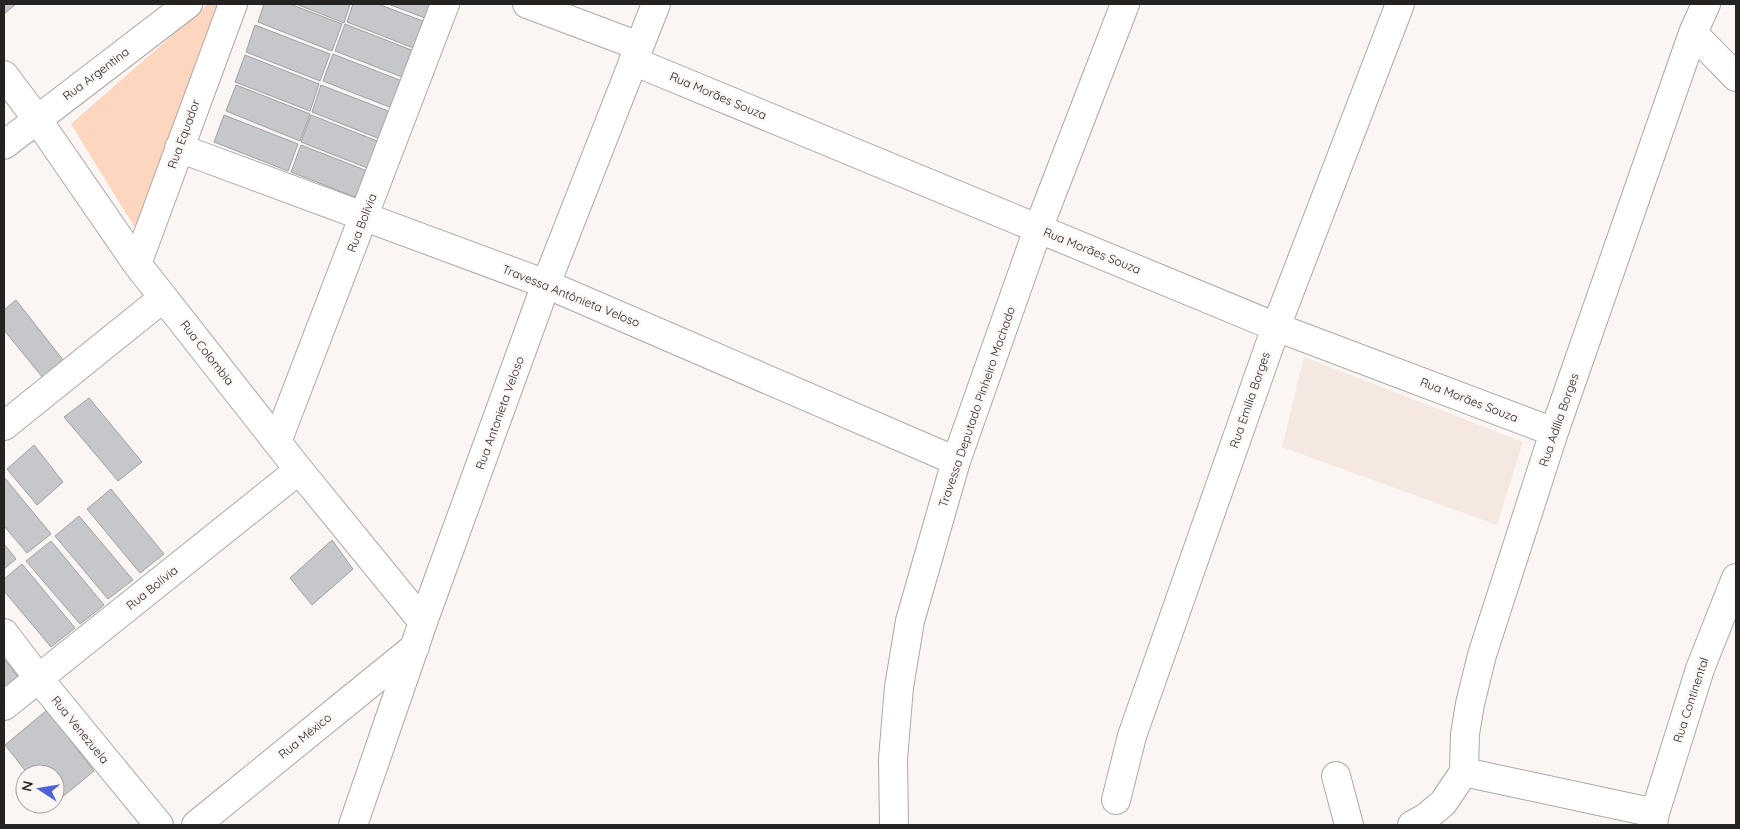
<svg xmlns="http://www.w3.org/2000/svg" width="1740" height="829" viewBox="0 0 1740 829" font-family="Quicksand,sans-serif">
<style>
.built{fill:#f4e8e1}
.green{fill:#fcd6be}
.building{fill:#c6c7cb;stroke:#9fa0a4}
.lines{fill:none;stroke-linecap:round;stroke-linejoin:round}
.minor-casing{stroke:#ada8a6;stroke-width:30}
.minor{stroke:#fff;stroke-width:28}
.labels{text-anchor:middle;stroke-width:4.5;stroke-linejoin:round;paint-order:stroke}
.street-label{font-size:12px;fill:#252322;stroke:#fbf6f4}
</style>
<rect width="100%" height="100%" fill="#fbf6f4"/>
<path class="built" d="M 1304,357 L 1523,442 L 1497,525 L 1282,447 Z"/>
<path class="green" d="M 208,4 L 224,4 L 140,236 L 71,124 Z"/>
<path class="building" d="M 4,4 L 16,4 L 4,14 Z
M 264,4 L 290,4 L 342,24 L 332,51 L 258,22 Z
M 296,4 L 350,4 L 344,23 Z
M 353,4 L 378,4 L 431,24 L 421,51 L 347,22 Z
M 388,4 L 440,4 L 433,21 Z
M 345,24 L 419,53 L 410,80 L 335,51 Z
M 255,25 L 330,54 L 320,81 L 246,52 Z
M 333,54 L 407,83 L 397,110 L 323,81 Z
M 245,55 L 319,84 L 310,111 L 235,82 Z
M 236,85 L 310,114 L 300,141 L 226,111 Z
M 321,85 L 396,114 L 385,141 L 312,112 Z
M 224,115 L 298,144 L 288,171 L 214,142 Z
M 311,115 L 385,144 L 375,171 L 301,142 Z
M 301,145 L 375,174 L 365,201 L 291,172 Z
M 16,300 L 63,360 L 43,378 L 4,330 L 4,310 Z
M 89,398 L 142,462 L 118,481 L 64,417 Z
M 34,445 L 63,482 L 37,505 L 7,469 Z
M 4,477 L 51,534 L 27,553 L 4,526 Z
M 111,489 L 164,554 L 140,573 L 87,509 Z
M 79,516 L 133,580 L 108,599 L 55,536 Z
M 332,540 L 353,569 L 312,605 L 290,578 Z
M 51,541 L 104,605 L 80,624 L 26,561 Z
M 4,544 L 16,559 L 4,569 Z
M 22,564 L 75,628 L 51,647 L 4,591 L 4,579 Z
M 4,659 L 20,679 L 4,692 Z
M 47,710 L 94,771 L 55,803 L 55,774 L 28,774 L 5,745 Z"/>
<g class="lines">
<g class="minor-casing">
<path id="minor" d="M 527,4 L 639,46
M 1693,33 L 1736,77
M 633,61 L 1276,327 L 1554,432
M 4,75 L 37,119 L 137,264 L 299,470 L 423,622
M 4,145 L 188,4
M 179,148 L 546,284 L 956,461
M 137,264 L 233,4
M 4,426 L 163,298
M 277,442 L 445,4
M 4,633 L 39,679 L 159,825
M 4,706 L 299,470
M 1464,772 L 1655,813
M 1336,776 L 1349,825
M 1116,800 L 1132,736 L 1276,327 L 1400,4
M 196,825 L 415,647
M 353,825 L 423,622 L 546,284 L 656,4
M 894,825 L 893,759 L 899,687 L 910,621 L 956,461 L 1038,229 L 1125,4
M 1412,825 L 1425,818 L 1443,803 L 1464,772 L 1465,734 L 1470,704 L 1482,655 L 1554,432 L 1693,33 L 1706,4
M 1653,825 L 1655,813 L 1700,669 L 1736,578"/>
</g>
<use href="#minor" class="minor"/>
</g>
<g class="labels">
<g class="street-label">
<text transform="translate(96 74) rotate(-37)" y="4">Rua Argentina</text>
<text transform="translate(718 96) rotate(23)" y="4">Rua Morães Souza</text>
<text transform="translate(184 134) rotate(-70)" y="4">Rua Equador</text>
<text transform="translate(362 223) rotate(-69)" y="4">Rua Bolívia</text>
<text transform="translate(1092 251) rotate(22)" y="4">Rua Morães Souza</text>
<text transform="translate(571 296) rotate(22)" y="4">Travessa Antônieta Veloso</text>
<text transform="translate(207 353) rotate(52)" y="4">Rua Colombia</text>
<text transform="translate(1250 400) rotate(-71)" y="4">Rua Emilia Borges</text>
<text transform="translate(1469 400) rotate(21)" y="4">Rua Morães Souza</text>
<text transform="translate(977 407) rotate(-71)" y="4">Travessa Deputado Pinheiro Machado</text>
<text transform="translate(500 413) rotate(-70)" y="4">Rua Antonieta Veloso</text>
<text transform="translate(1559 420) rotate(-71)" y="4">Rua Adília Borges</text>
<text transform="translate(152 588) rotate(-39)" y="4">Rua Bolívia</text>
<text transform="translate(1691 700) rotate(-72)" y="4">Rua Continental</text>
<text transform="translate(80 730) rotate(51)" y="4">Rua Venezuela</text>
<text transform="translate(305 736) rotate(-39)" y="4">Rua México</text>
</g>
</g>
<rect width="1740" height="829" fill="none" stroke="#252322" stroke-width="10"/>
<g transform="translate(40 789) rotate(282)"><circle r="24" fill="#fbf6f4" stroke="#a5a2a0"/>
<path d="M0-4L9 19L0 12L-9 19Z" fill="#4e61d6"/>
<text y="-8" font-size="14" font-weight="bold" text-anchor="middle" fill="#252322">N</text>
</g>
</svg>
